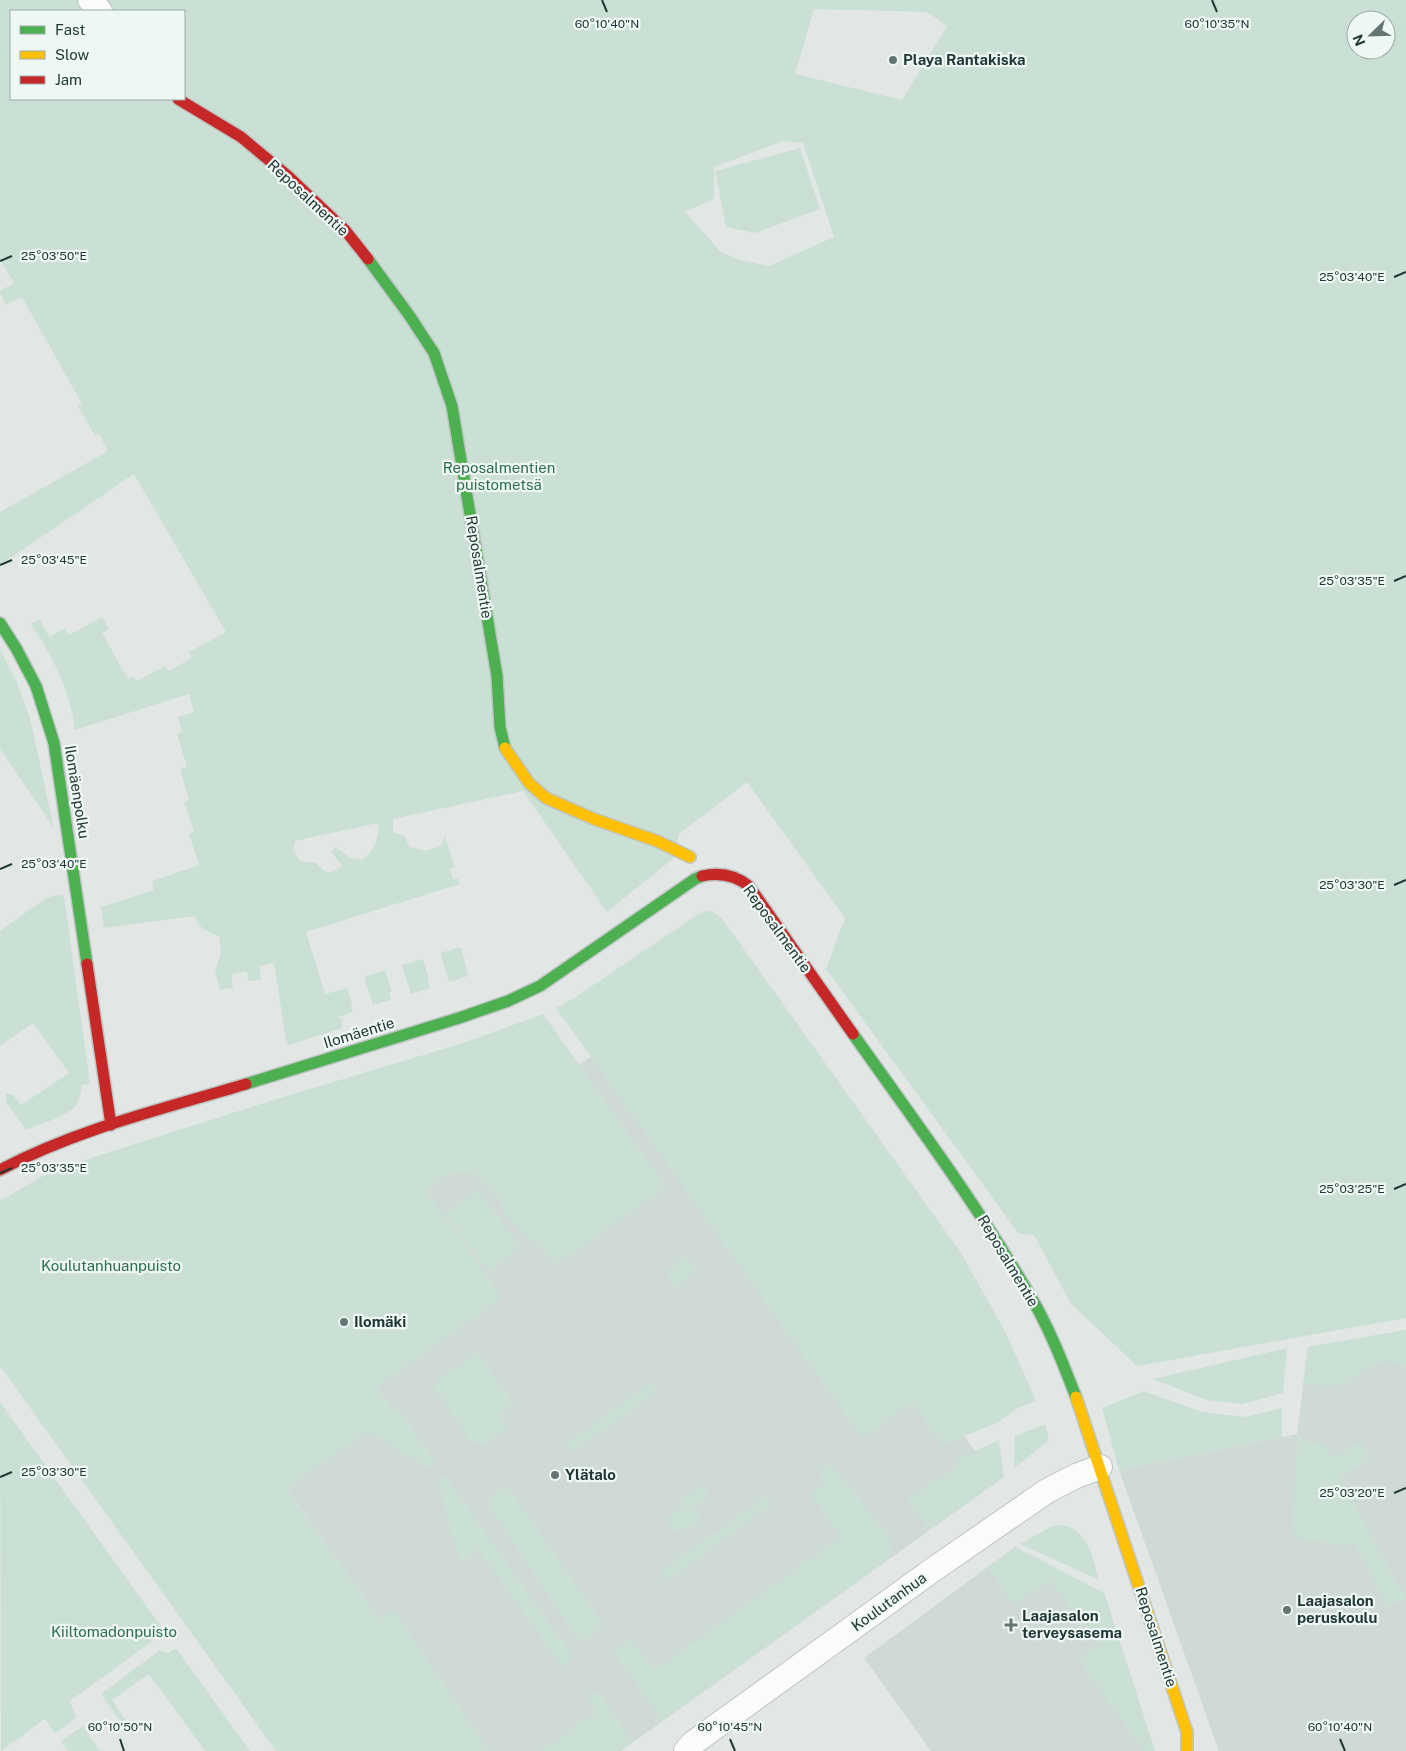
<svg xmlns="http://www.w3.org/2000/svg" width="1406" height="1751" viewBox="0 0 1406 1751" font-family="'Public Sans',sans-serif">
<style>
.built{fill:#cfd9d6}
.green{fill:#cbe0d4;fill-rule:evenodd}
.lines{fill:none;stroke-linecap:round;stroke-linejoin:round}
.street-casing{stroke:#bfc4c2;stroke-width:26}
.fast-casing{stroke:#bdc5c3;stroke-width:14}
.slow-casing{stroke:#bdc5c3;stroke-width:14}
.jam-casing{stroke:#bdc5c3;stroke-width:14}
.street{stroke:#fbfbfb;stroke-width:24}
.fast{stroke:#4caf50;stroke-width:11}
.slow{stroke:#ffc107;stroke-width:11}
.jam{stroke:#c62828;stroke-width:11}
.ticks{fill:none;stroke:#203936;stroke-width:2}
.poi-dot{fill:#647673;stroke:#eff7f4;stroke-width:2}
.labels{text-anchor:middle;stroke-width:4.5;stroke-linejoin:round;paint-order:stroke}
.poi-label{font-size:15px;font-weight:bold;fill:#203936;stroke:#eff7f4;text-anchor:start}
.street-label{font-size:15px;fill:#203936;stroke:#eff7f4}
.park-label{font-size:15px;fill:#2c6f4f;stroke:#eff7f4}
.ticks-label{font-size:12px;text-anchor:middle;fill:#203936;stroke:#eff7f4;stroke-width:4.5;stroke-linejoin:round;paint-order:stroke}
</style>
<rect width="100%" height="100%" fill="#e2e7e5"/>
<path class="built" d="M 659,1008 L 997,1482 L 621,1751 L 474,1751 L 218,1393 L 470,1143 Z
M 1406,1330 L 1406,1751 L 1219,1751 L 1119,1470 L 1297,1434 L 1308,1347 Z
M 1015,1547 L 1104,1593 L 1155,1751 L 931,1751 L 864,1658 Z"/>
<path class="green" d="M 0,0 L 1406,0 L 1406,1318 L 1137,1366 L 1071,1304 L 1034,1235 L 1019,1234 L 826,969 L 845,918 L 747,782 L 679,834 L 674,858 L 607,912 L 523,791 L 393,819 L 393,832 L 404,836 L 410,847 L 425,851 L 441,846 L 445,836 L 455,867 L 450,869 L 453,879 L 458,878 L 460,884 L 306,932 L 325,994 L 347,988 L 352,1003 L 351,1004 L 353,1012 L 338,1017 L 342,1019 L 342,1028 L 289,1045 L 286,1040 L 274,963 L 259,966 L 261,980 L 248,981 L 247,971 L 231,974 L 233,988 L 220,990 L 215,970 L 221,954 L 219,936 C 207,932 198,928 195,916 L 104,928 L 101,907 L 154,890 L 152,881 L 199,865 L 189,834 L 194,832 L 184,802 L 189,800 L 180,769 L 187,767 L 177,734 L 182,732 L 178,717 L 194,712 L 189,694 L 75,730 C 70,690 53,657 31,624 L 39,619 L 50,637 L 65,628 L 69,635 L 102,617 L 109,629 L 102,633 L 128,679 L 134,676 L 137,681 L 165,666 L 168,671 L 192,658 L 189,652 L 226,632 L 134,474 L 0,565 L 0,512 L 108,451 L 99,434 L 95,436 L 78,406 L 82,404 L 22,297 L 6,305 L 0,294 L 0,291 L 14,283 L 0,260 ZM 814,9 L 927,12 L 947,26 L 902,100 L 795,74 ZM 11,11 L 184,11 L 184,99 L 11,99 ZM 1356,20 L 1386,20 L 1386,50 L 1356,50 ZM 783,141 L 803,143 L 834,237 L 769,266 L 741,260 L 721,252 L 685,212 L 714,199 L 714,167 ZM 378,823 C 380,838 374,851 362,860 L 351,858 L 335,847 L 331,851 L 342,866 L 330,873 L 324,871 L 316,863 L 300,861 L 293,850 L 295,841 Z
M 800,148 L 820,209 L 755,233 L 726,227 L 715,171 Z
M 0,649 L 16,680 L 30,718 L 54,828 L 0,749 Z
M 57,895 L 64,896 L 90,1084 L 82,1085 C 81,1093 79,1102 74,1108 C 63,1118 39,1124 26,1130 L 6,1102 L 6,1094 L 12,1094 L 21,1105 L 69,1073 L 33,1023 L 0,1046 L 0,931 L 46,898 Z
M 707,911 L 713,912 L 721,917 L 961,1253 L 1005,1331 L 1036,1401 L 1016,1409 L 999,1422 L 943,1445 L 912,1403 L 862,1438 L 556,1008 L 574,998 L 700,913 Z
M 461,947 L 468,976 L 449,982 L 440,953 Z
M 423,959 L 429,979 L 427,980 L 430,988 L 411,994 L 402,965 Z
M 385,970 L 392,991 L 389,992 L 391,1000 L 373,1005 L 364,977 Z
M 543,1014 L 667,1187 L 556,1265 L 544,1250 L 524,1235 L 506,1216 L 499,1198 L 476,1175 L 465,1171 L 444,1176 L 427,1191 L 502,1298 L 377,1387 L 395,1412 L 399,1409 L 436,1463 L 427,1468 L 368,1431 L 286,1489 L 380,1619 L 394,1610 L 490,1751 L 276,1751 L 0,1366 L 0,1201 L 41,1177 L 72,1164 L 270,1101 L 463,1043 Z
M 478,1190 L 521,1247 L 488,1271 L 446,1214 Z
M 686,1257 L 697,1272 L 676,1287 L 666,1272 Z
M 1406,1330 L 1406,1367 L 1386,1361 L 1373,1365 L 1347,1384 L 1330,1386 L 1303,1384 L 1308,1347 Z
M 1287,1348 L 1283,1393 L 1242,1404 L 1207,1400 L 1153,1379 Z
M 478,1353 L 514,1403 L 498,1415 L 508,1428 L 487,1443 L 481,1445 L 472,1442 L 433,1386 L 439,1379 Z
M 651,1383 L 657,1392 L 572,1453 L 566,1444 Z
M 1144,1391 L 1202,1412 L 1244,1417 L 1282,1408 L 1282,1437 L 1119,1470 L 1102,1408 Z
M 0,1402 L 165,1632 L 70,1701 L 76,1717 C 70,1724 62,1727 55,1733 L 45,1719 L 1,1751 Z
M 1045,1424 L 1049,1440 L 1014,1468 L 1015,1436 Z
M 1298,1434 L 1311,1445 L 1322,1442 L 1333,1458 L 1361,1441 L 1370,1460 L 1340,1477 L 1406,1599 L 1388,1607 L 1354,1542 L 1346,1546 L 1300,1539 L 1292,1530 Z
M 999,1440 L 1004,1477 L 929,1530 L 907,1500 L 958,1466 L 954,1460 Z
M 832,1464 L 886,1533 L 891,1543 L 892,1553 L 885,1562 L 662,1721 L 613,1651 L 631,1639 L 654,1671 L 841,1537 L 810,1494 L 825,1483 L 818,1473 Z
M 444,1474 L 575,1659 L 562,1666 L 478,1549 L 460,1562 L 438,1482 L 439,1478 Z
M 702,1485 L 710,1495 L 693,1507 L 702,1520 L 690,1528 L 688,1526 L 676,1534 L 666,1519 L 684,1506 L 680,1501 Z
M 507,1486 L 605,1625 L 584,1640 L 579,1639 L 574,1634 L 489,1506 L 489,1499 Z
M 766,1497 L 771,1505 L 665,1582 L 658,1573 Z
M 1062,1525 C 1089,1530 1092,1557 1099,1580 L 1020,1544 L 1052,1526 Z
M 1015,1547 L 1104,1593 L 1155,1751 L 1144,1751 L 1079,1660 L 1098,1646 L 1050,1580 L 1014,1605 L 989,1569 L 988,1567 Z
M 176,1648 L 250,1751 L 205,1751 L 149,1674 L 112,1700 L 131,1728 L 127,1731 L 101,1694 L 160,1650 L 168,1653 Z
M 595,1692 L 601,1695 L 633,1742 L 621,1751 L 540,1751 L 597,1712 L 586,1695 Z
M 83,1726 L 100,1751 L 68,1751 L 61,1741 Z"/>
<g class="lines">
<g class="street-casing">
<path id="street" d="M 90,0 L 100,11
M 686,1751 L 693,1743 L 934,1569 L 1047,1491 L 1076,1476 L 1100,1467"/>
</g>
<g class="fast-casing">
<path id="fast" d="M 368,259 L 409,315 L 434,353 L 452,406 L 497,676 L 500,727 L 505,748
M 0,623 L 16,648 L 36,686 L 54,743 L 87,964
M 853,1034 C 916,1123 982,1211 1036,1306 C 1052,1335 1064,1366 1076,1397
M 246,1084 L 459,1018 L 508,1001 L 540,986 L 695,879 L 702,876"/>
</g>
<g class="slow-casing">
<path id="slow" d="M 505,748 L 529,783 L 546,798 L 594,819 L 657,841 L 690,857
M 1076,1397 L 1187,1732 L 1187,1751"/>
</g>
<g class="jam-casing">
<path id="jam" d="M 178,99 L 241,137 L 288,176 L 345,230 L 368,259
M 702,876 C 720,872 735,875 749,886 L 853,1034
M 87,964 L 111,1125
M 0,1170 C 77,1129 163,1109 246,1084"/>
</g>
<use href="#street" class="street"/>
<use href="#fast" class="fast"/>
<use href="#slow" class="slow"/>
<use href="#jam" class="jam"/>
</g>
<path class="ticks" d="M 602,0 L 607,12M 1212,0 L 1217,12M 0,261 L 12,256M 1394,277 L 1406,272M 0,565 L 12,560M 1394,581 L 1406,576M 0,869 L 12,864M 1394,885 L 1406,880M 0,1173 L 12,1168M 1394,1189 L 1406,1184M 0,1477 L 12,1472M 1394,1493 L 1406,1488M 120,1739 L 124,1751M 730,1739 L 735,1751M 1340,1739 L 1345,1751"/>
<g class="poi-dot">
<circle cx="893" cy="60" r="5"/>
<circle cx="344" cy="1322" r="5"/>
<circle cx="555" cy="1475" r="5"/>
<circle cx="1287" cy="1610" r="5"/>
<path d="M1008.5 1617.5h5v5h5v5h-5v5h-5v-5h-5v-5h5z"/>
</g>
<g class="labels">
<g class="poi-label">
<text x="903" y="65">Playa Rantakiska</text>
<text x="354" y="1327">Ilomäki</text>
<text x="565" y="1480">Ylätalo</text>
<text x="1297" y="1606">Laajasalon<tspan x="1297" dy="17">peruskoulu</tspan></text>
<text x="1022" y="1621">Laajasalon<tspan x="1022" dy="17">terveysasema</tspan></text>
</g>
<g class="street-label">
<text transform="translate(308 198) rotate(43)" y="5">Reposalmentie</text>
<text transform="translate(479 567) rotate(81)" y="5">Reposalmentie</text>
<text transform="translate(77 792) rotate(81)" y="5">Ilomäenpolku</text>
<text transform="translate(777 929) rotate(54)" y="5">Reposalmentie</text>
<text transform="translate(359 1033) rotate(-17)" y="5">Ilomäentie</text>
<text transform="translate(1008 1261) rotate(59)" y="5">Reposalmentie</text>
<text transform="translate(889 1602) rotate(-36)" y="5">Koulutanhua</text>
<text transform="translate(1156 1637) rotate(72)" y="5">Reposalmentie</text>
</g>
<g class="park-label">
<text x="499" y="473">Reposalmentien<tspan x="499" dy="17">puistometsä</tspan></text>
<text x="111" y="1271">Koulutanhuanpuisto</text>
<text x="114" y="1637">Kiiltomadonpuisto</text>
</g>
</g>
<g class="ticks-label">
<text x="607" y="28">60°10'40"N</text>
<text x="1217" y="28">60°10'35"N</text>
<text x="54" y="260">25°03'50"E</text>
<text x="1352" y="281">25°03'40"E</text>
<text x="54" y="564">25°03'45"E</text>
<text x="1352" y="585">25°03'35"E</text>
<text x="54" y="868">25°03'40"E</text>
<text x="1352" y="889">25°03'30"E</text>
<text x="54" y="1172">25°03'35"E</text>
<text x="1352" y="1193">25°03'25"E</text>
<text x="54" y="1476">25°03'30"E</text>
<text x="1352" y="1497">25°03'20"E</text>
<text x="120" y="1731">60°10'50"N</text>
<text x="730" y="1731">60°10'45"N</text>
<text x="1340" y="1731">60°10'40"N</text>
</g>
<rect x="10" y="10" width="175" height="90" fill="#eff7f4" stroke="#9caba8"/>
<rect x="20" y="26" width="25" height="8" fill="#4caf50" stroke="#9caba8"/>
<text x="55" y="35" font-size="15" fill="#203936">Fast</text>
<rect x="20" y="51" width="25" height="8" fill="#ffc107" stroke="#9caba8"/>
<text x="55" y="60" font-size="15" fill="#203936">Slow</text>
<rect x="20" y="76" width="25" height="8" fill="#c62828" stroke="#9caba8"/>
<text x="55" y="85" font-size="15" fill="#203936">Jam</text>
<g transform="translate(1371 35) rotate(247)"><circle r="24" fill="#eff7f4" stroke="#9caba8"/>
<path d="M0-4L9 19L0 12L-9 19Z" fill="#647673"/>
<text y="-8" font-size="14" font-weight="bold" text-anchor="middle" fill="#203936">N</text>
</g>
</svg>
